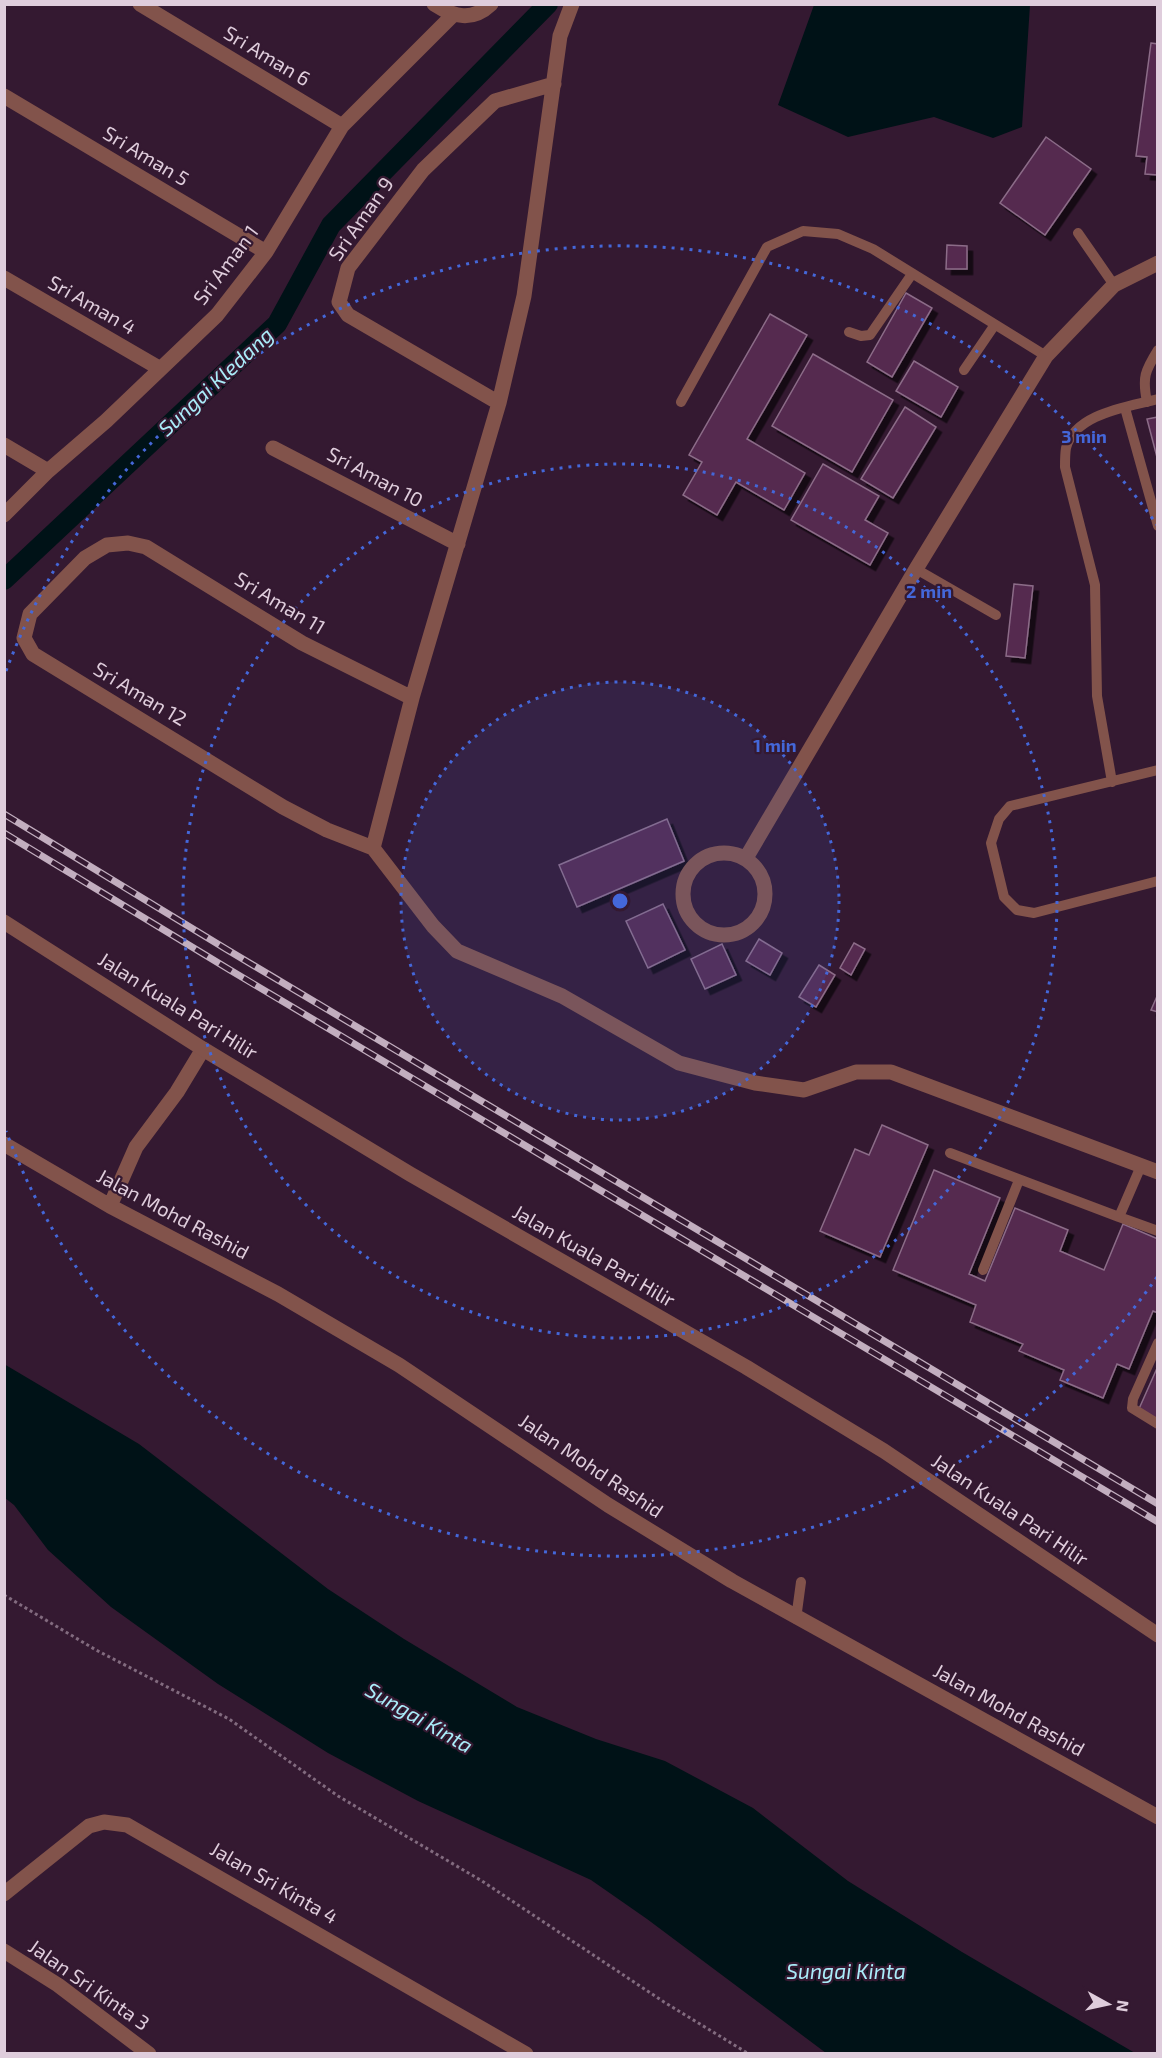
<svg xmlns="http://www.w3.org/2000/svg" width="1162" height="2058" viewBox="0 0 1162 2058" font-family="'Exo 2',sans-serif">
<style>
.water{fill:#001217}
.lines{fill:none;stroke-linecap:round;stroke-linejoin:round}
.canal{stroke:#001217;stroke-width:20}
.building{fill:#542a50;stroke:#8c6c88;stroke-width:1.5;filter:url(#shadow)}
.path{stroke:#826b7f;stroke-width:3;stroke-dasharray:3 3;stroke-linecap:butt}
.service{stroke:#82534b;stroke-width:10}
.minor{stroke:#82534b;stroke-width:15}
.tertiary{stroke:#82534b;stroke-width:15}
.rail-casing{stroke:#c2aebf;stroke-width:7}
.rail{stroke:#341931;stroke-width:4.5;stroke-dasharray:14;stroke-linecap:butt}
.ring{fill:none;stroke:#4467d9;stroke-width:3;stroke-dasharray:3 6}
.labels{text-anchor:middle;stroke-width:4.5;stroke-linejoin:round;paint-order:stroke}
.street-label{font-size:20px;fill:#dfcddc;stroke:#341931}
.water-label{font-size:21px;font-style:italic;fill:#aaecf9;stroke:#341931}
.centre{fill:#4467d9;stroke:#341931;stroke-width:3}
.ring-label{font-size:18px;text-anchor:middle;font-weight:bold;fill:#4467d9;stroke:#341931;stroke-width:4.5;stroke-linejoin:round;paint-order:stroke}
</style>
<defs>
<filter id="shadow"><feDropShadow dx="5.5" dy="5.5" stdDeviation="0" flood-color="#0009"/></filter>
</defs>
<rect width="100%" height="100%" fill="#341931"/>
<path class="water" d="M 814,5 L 1030,5 L 1022,127 L 993,138 L 934,117 L 848,137 L 778,105 Z
M 4,1364 L 139,1444 L 328,1589 L 404,1639 L 517,1707 L 596,1739 L 665,1761 L 753,1808 L 848,1881 L 962,1952 L 1135,2053 L 826,2053 L 647,1919 L 591,1880 L 418,1801 L 328,1753 L 218,1684 L 111,1607 L 48,1550 L 14,1505 L 5,1498 Z"/>
<g class="lines">
<path class="canal" d="M 4,580 L 277,324 L 331,225 L 548,4"/>
</g>
<path class="building" d="M 1151,43 L 1158,44 L 1158,175 L 1145,174 L 1147,157 L 1136,156 Z
M 1046,137 L 1091,169 L 1045,235 L 1000,203 Z
M 947,245 L 967,246 L 967,269 L 946,269 Z
M 906,293 L 932,308 L 892,377 L 867,362 Z
M 770,314 L 807,335 L 747,439 L 805,473 L 784,510 L 736,482 L 717,515 L 683,495 L 702,462 L 689,455 Z
M 813,354 L 893,400 L 852,472 L 772,426 Z
M 914,361 L 958,387 L 941,417 L 896,391 Z
M 905,407 L 936,427 L 893,498 L 861,479 Z
M 1158,417 L 1158,461 L 1147,419 Z
M 823,464 L 879,496 L 865,520 L 888,533 L 870,565 L 791,520 Z
M 1014,584 L 1033,586 L 1025,658 L 1006,656 Z
M 667,819 L 684,861 L 577,907 L 559,865 Z
M 663,904 L 685,950 L 648,968 L 626,921 Z
M 759,939 L 782,953 L 770,975 L 746,961 Z
M 854,943 L 865,949 L 851,975 L 840,968 Z
M 722,944 L 736,975 L 705,989 L 691,959 Z
M 819,965 L 835,975 L 816,1007 L 799,997 Z
M 1158,994 L 1158,1012 L 1151,1010 Z
M 882,1125 L 928,1145 L 880,1257 L 820,1231 L 855,1149 L 869,1155 Z
M 934,1170 L 1000,1198 L 969,1274 L 985,1281 L 1015,1208 L 1068,1230 L 1060,1251 L 1104,1270 L 1123,1224 L 1158,1239 L 1158,1313 L 1153,1311 L 1129,1369 L 1117,1364 L 1103,1398 L 1060,1380 L 1064,1370 L 1019,1351 L 1023,1344 L 970,1322 L 976,1305 L 893,1270 Z
M 1158,1366 L 1158,1419 L 1138,1411 Z"/>
<g class="lines">
<path class="path" d="M 4,1595 L 96,1650 L 229,1719 L 338,1796 L 482,1881 L 664,2002 L 749,2054"/>
<path class="service" d="M 1078,233 L 1114,285
M 849,332 L 861,336 L 870,335 L 912,274
M 964,370 L 994,326
M 681,402 L 767,247 L 803,231 L 838,234 L 873,249 L 1046,356
M 1147,402 C 1142,377 1145,371 1158,350
M 1125,408 L 1158,526
M 916,569 L 996,615
M 1158,770 L 1010,806 L 999,819 L 991,843 L 1004,897 L 1017,910 L 1034,913 L 1158,881
M 1112,782 L 1097,696 L 1095,585 L 1065,467 C 1065,461 1065,454 1066,448 C 1075,413 1129,407 1158,399
M 950,1153 L 1119,1217 L 1141,1166
M 1119,1217 L 1158,1231
M 983,1270 L 1019,1180
M 1158,1343 L 1133,1399 L 1132,1408 L 1158,1424
M 796,1619 L 801,1582"/>
<path class="minor" d="M 140,4 L 342,126
M 434,4 C 454,17 472,22 491,4
M 4,96 L 266,252
M 4,278 L 159,368
M 499,403 L 348,315 L 339,302 L 348,268 L 423,170 L 495,101 L 554,84
M 4,445 L 48,471
M 273,448 L 458,544
M 4,515 L 48,471 L 106,421 L 217,315 L 266,252 L 342,126 L 452,16
M 373,848 L 327,830 L 283,807 L 33,654 L 24,638 L 30,614 L 85,558 L 107,545 L 128,543 L 146,547 L 302,643 L 412,698
M 373,848 L 433,926 L 457,951 L 562,996 L 679,1063 L 755,1083 L 804,1090 L 856,1072 L 891,1072 L 1158,1172
M 373,848 L 412,698 L 499,403 L 524,296 L 560,36 L 572,4
M683 894a41 41 0 1 1 82 0a41 41 0 1 1-82 0Z
M 746,858 L 916,569 L 1046,356 L 1114,285 L 1158,263
M 4,1144 L 110,1206 L 278,1294 L 399,1365 L 608,1505 L 732,1581 L 1158,1817
M 110,1206 L 136,1147 L 177,1092 L 203,1049
M 4,1951 L 58,1985 L 149,2054"/>
<path class="tertiary" d="M 4,922 L 203,1049 L 410,1174 L 746,1367 L 884,1451 L 1158,1635
M 4,1894 L 89,1826 L 104,1822 L 127,1825 L 526,2054"/>
<g class="rail-casing">
<path id="rail" d="M 4,814 L 226,949 L 1158,1504
M 4,833 L 230,970 L 1158,1522"/>
</g>
<use href="#rail" class="rail"/>
</g>
<circle cx="620" cy="901" r="219" fill="#4467d9" fill-opacity=".12"/>
<g class="ring">
<circle cx="620" cy="901" r="219"/>
<circle cx="620" cy="901" r="437"/>
<path d="M1157 1277A656 656 0 0 1 6 1131M6 671A656 656 0 0 1 1157 525"/>
</g>
<g class="labels">
<g class="street-label">
<text transform="translate(267 56) rotate(31)" y="7">Sri Aman 6</text>
<text transform="translate(146 156) rotate(31)" y="7">Sri Aman 5</text>
<text transform="translate(361 219) rotate(-55)" y="7">Sri Aman 9</text>
<text transform="translate(226 265) rotate(-53)" y="7">Sri Aman 1</text>
<text transform="translate(92 305) rotate(30)" y="7">Sri Aman 4</text>
<text transform="translate(375 477) rotate(28)" y="7">Sri Aman 10</text>
<text transform="translate(280 603) rotate(31)" y="7">Sri Aman 11</text>
<text transform="translate(140 694) rotate(31)" y="7">Sri Aman 12</text>
<text transform="translate(178 1006) rotate(32)" y="7">Jalan Kuala Pari Hilir</text>
<text transform="translate(173 1214) rotate(28)" y="7">Jalan Mohd Rashid</text>
<text transform="translate(594 1256) rotate(30)" y="7">Jalan Kuala Pari Hilir</text>
<text transform="translate(591 1466) rotate(34)" y="7">Jalan Mohd Rashid</text>
<text transform="translate(1010 1510) rotate(34)" y="7">Jalan Kuala Pari Hilir</text>
<text transform="translate(1009 1710) rotate(29)" y="7">Jalan Mohd Rashid</text>
<text transform="translate(274 1883) rotate(30)" y="7">Jalan Sri Kinta 4</text>
<text transform="translate(89 1985) rotate(35)" y="7">Jalan Sri Kinta 3</text>
</g>
<g class="water-label">
<text transform="translate(216 382) rotate(-43)" y="7">Sungai Kledang</text>
<text transform="translate(419 1718) rotate(30)" y="7">Sungai Kinta</text>
<text x="846" y="1979">Sungai Kinta</text>
</g>
</g>
<circle cx="620" cy="901" r="9" class="centre"/>
<g class="ring-label">
<text x="1084" y="443">3 min</text>
<text x="929" y="598">2 min</text>
<text x="775" y="752">1 min</text>
</g>
<rect width="1162" height="2058" fill="none" stroke="#dfcddc" stroke-width="12"/>
<g transform="translate(1108 2004) rotate(98)" stroke="#341931" stroke-width="4.5" paint-order="stroke">
<path d="M0-4.5L10 22L0 15L-10 22Z" fill="#dfcddc"/>
<text y="-9" font-size="16" font-weight="bold" text-anchor="middle" fill="#dfcddc">N</text>
</g>
</svg>
